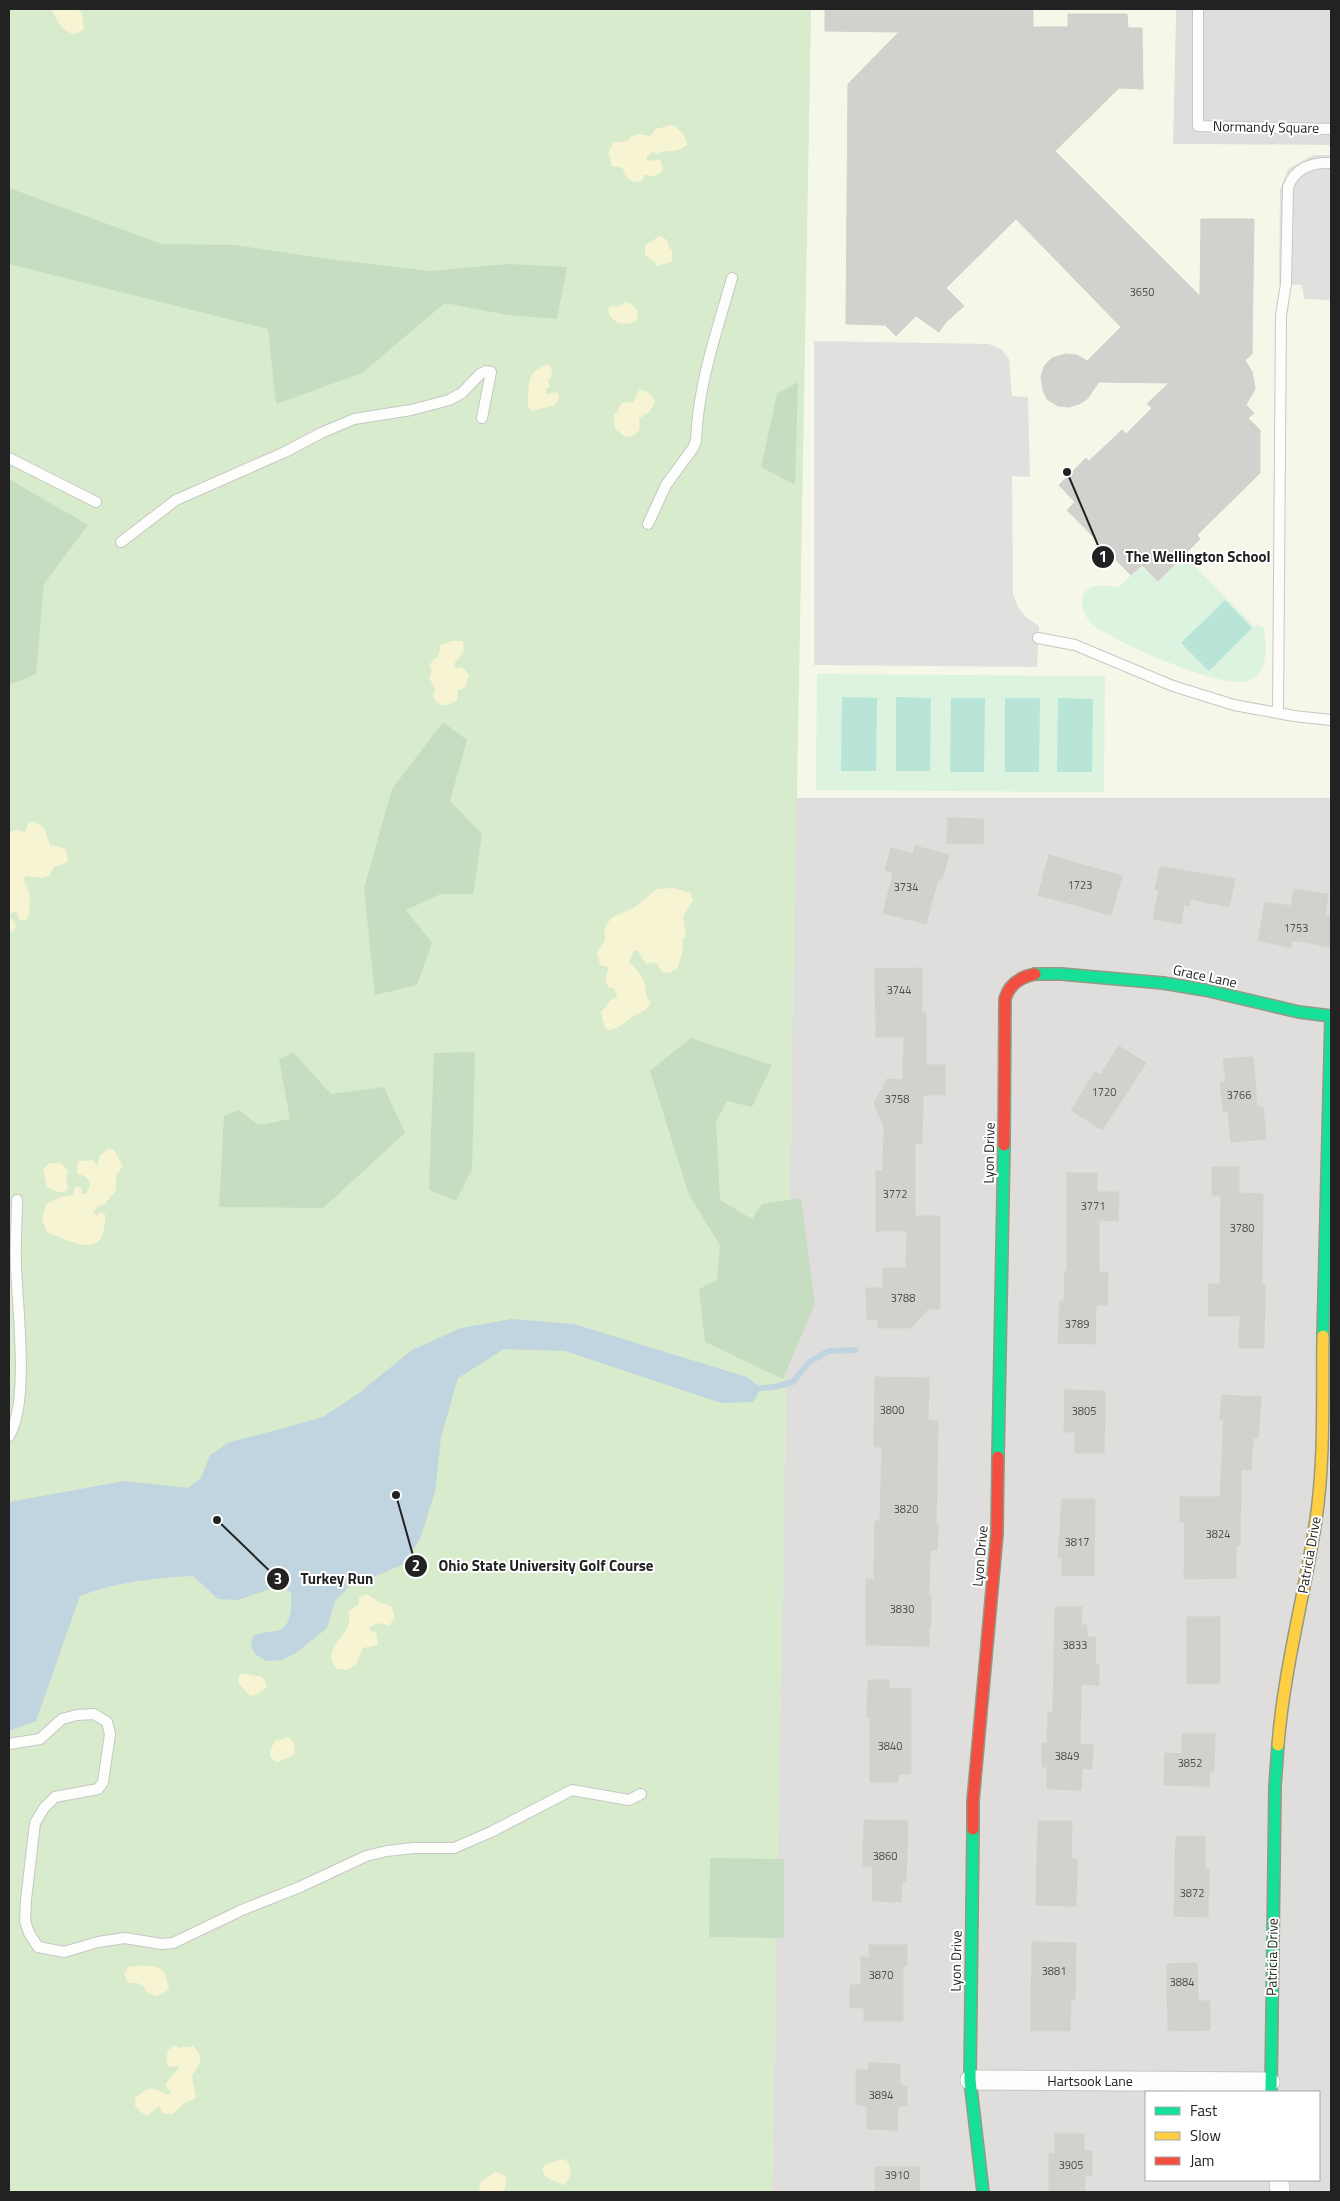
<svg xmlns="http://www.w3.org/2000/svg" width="1340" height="2201" viewBox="0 0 1340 2201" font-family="'Titillium Web',sans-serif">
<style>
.residential{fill:#dfdedc;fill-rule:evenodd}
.education{fill:#f5f7e8}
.grass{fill:#d8ebcc}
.forest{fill:#c7ddc2}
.sand{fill:#f6f4d2}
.park{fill:#dbf3df}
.pitch{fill:#b9e4d8}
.parking{fill:#e0e0de}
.water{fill:#c1d5e0}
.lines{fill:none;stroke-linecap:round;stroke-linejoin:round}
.stream{stroke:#c1d5e0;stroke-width:6}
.building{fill:#d2d1ce;stroke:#d2d1cc}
.lane-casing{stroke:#c7c7c5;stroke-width:12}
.street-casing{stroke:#c7c7c5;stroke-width:21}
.fast-casing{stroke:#949a83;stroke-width:14}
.slow-casing{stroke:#949a83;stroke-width:14}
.jam-casing{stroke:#949a83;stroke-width:14}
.lane{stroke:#fdfdfc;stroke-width:10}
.street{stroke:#fdfdfc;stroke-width:19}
.fast{stroke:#16e098;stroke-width:11}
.slow{stroke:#ffcf43;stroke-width:11}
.jam{stroke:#f24e42;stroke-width:11}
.labels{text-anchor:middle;stroke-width:4;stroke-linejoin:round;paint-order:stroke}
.number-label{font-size:11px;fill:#4e4e4d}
.street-label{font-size:14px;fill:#222;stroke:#fff}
.leader{fill:none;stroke:#222;stroke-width:2}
.callout-dot{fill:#222;stroke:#fff;stroke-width:2}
.mark-label{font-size:15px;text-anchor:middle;font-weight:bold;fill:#fff}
.callout-label{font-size:15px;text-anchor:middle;font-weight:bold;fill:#222;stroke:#fff;stroke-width:4;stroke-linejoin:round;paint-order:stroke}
</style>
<rect width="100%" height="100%" fill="#efefeb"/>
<path class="residential" d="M 1176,9 L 1331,9 L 1331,145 L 1173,144 Z
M 796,798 L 1331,798 L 1331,2192 L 772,2192 ZM 1146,2092 L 1319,2092 L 1319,2180 L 1146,2180 Z"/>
<path class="education" d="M 811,9 L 1176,9 L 1173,144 L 1331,145 L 1331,798 L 796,798 Z"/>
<path class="grass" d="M 9,9 L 811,9 L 772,2192 L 9,2192 Z"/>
<path class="forest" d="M 9,188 L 162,244 L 235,245 L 328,259 L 430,271 L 507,264 L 567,267 L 557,319 L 508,315 L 445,303 L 362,373 L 276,404 L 268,329 L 9,264 Z
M 798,382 L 795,485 L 761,467 L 777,394 Z
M 9,479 L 88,525 L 44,584 L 36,674 L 9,685 Z
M 443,722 L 467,740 L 450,801 L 482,834 L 473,894 L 441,894 L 406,910 L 432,943 L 417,985 L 375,995 L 364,888 L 392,789 Z
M 691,1038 L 772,1065 L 752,1107 L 727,1101 L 716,1122 L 720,1200 L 752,1219 L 762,1204 L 801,1198 L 815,1304 L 783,1379 L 705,1342 L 699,1289 L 717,1280 L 720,1245 L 689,1195 L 650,1071 Z
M 293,1052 L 331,1094 L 384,1087 L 405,1133 L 323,1208 L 219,1207 L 224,1116 L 239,1110 L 258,1125 L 290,1119 L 279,1060 Z
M 475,1052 L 472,1169 L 456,1201 L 429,1190 L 434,1053 Z
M 710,1858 L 784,1859 L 784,1938 L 709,1937 Z"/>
<path class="sand" d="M 52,9 L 78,9 L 82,13 L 84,28 C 71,44 56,22 52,9 Z
M 671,125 C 678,126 687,137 687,145 C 673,155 668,148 657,154 L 652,152 L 647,157 L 647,160 L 651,161 L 657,159 L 661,161 L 663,170 C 655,178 654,176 644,175 L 642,181 C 632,184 624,178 623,168 L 611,166 L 611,159 L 608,153 L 613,143 L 627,141 L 632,136 L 639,134 L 650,136 L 656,129 Z
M 660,236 L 667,240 L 669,248 L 672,250 L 672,262 L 656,266 L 655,262 L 645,255 L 645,245 Z
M 625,302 L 630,303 L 638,311 L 637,319 C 631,326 616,325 611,317 C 609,314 609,311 608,309 L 611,306 L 619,307 Z
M 548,365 L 551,367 L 552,375 L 548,381 L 550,387 L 546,389 L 546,394 L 558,392 L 559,398 L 555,405 L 532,411 L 528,407 C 529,387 525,370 548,365 Z
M 639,390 L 647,391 L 655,400 C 651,413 649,411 639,419 C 640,430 641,431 630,437 L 624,436 L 615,429 L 614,415 L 619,409 L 620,405 L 624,402 L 633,403 Z
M 452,641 L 463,641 L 464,651 L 454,664 L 456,669 L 462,667 L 469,675 L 465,688 L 458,690 L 457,700 C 447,707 440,708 433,697 L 435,688 L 429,678 L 432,671 L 429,665 L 435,658 L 438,657 L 441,645 Z
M 34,821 L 44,828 L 50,845 L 66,849 L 68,860 L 64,864 L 54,867 L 49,876 L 42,878 L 25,876 L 24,882 C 31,887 31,909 28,918 L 24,921 L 19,919 L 17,912 L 12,912 L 10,916 L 16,926 L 14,931 L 9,933 L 9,832 L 18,830 L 25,832 L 28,824 Z
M 673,888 L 691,893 L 693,900 L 683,916 L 686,935 L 682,940 L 683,948 L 678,968 L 669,973 L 663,972 L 655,962 L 646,964 L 638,951 L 634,950 L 629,962 C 639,971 647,982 646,996 L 651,1002 C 646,1013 639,1012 630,1019 C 622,1024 619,1028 609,1030 L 605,1028 L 601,1012 L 611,1000 L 616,998 L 617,994 L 613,988 L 609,988 C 603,980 606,976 609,967 L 600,965 L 597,953 L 605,940 L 604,929 L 611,918 L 635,907 L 657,889 Z
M 109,1149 L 114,1150 L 123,1166 L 116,1176 L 116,1190 L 104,1205 L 98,1206 L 93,1213 L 97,1215 L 100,1212 L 105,1214 C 106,1262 76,1243 47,1232 L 42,1219 L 46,1204 L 61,1197 L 73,1195 L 75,1186 L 82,1188 L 82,1194 L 86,1194 L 90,1185 L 89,1181 L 86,1177 L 77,1173 L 78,1161 L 93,1160 L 97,1166 L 100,1155 Z
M 49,1163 L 60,1163 L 68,1171 L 66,1179 L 68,1188 L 65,1192 L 58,1192 L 47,1187 L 43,1169 Z
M 367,1594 L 377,1601 L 391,1606 L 395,1617 L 389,1626 L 379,1623 L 369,1627 L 370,1631 L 376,1633 L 378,1645 L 363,1648 L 356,1665 L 347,1670 L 337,1669 C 321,1651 344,1640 349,1623 C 350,1619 348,1616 349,1611 L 359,1604 L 359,1597 Z
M 241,1673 L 262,1677 L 266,1683 L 266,1688 L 258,1694 L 250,1696 L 239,1684 L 238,1678 Z
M 288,1737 L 294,1743 L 295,1754 L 278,1762 L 274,1761 L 270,1756 L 271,1749 L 275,1741 Z
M 143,1965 L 160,1968 L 166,1975 L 169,1989 L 162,1994 L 155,1996 L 145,1990 L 144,1986 L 137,1983 L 128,1983 L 124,1974 L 128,1967 Z
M 175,2045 L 179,2048 L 193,2046 C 206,2059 199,2063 192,2076 L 196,2098 L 182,2105 L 173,2114 L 162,2113 L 159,2106 L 148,2115 L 142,2113 L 135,2106 L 135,2098 C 151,2087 149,2086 165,2094 L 170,2094 L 171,2091 L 166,2087 L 166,2083 L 179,2068 L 178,2066 L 168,2067 L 166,2060 L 168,2050 Z
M 563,2159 L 567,2161 C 573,2170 571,2179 563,2185 L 546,2177 L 542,2170 L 546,2164 Z
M 495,2172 L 505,2175 C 507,2181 507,2187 502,2192 L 478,2192 L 481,2182 Z"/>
<path class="park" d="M 1184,555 L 1255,627 L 1258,625 L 1264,628 C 1266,646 1269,669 1251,680 C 1228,693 1112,641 1092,624 C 1085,617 1081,606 1082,596 C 1089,582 1106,586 1119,587 L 1142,565 L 1158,581 Z
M 817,674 L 1105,676 L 1104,792 L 816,790 Z"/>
<path class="pitch" d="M 1225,600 L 1252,628 L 1209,671 L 1181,643 Z
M 842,697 L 877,698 L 876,771 L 841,771 Z
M 896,697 L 931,698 L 930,771 L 896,771 Z
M 951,698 L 985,698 L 984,772 L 950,772 Z
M 1005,698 L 1040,698 L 1039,772 L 1005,772 Z
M 1058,698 L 1093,699 L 1092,772 L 1057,772 Z"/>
<path class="parking" d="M 1313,155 L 1331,155 L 1331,300 L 1304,299 L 1302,285 L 1279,284 L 1280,190 L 1288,169 Z
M 814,341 L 989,344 L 1002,350 L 1009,359 L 1012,396 L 1028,397 L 1030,477 L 1012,476 L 1013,594 L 1018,607 L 1027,618 L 1039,626 L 1037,667 L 814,665 Z"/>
<path class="water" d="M 512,1319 L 574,1324 L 747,1377 L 761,1388 L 753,1402 L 721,1403 L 565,1351 L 504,1349 L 458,1378 L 441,1437 L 435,1492 L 420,1539 L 404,1564 L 376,1576 L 356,1580 L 335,1601 L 327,1628 L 296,1653 L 281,1660 L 266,1661 L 255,1654 L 251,1646 L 253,1636 C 265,1631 265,1633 276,1631 C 292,1628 292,1606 291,1593 L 282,1585 L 238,1600 L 218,1599 L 193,1576 C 155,1578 115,1582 80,1596 L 36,1721 L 9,1731 L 9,1502 L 124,1481 L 188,1488 L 201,1478 L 210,1455 L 228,1443 L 323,1417 L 359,1393 L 412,1350 L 461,1328 Z"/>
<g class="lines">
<path class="stream" d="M 761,1388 L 775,1387 L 793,1382 L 809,1362 L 829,1351 L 856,1350"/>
</g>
<path class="building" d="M 825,9 L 1033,9 L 1033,27 L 1068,27 L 1068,14 L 1127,14 L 1128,28 L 1142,28 L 1143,89 L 1119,88 L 1055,151 L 1200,296 L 1201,219 L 1254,219 L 1252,354 L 1245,360 L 1252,372 L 1254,382 L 1255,389 L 1246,405 L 1254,413 L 1248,418 L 1260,430 L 1260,473 L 1197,535 L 1200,539 L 1158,581 L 1142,565 L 1131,575 L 1067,510 L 1075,502 L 1059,485 L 1086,458 L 1089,461 L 1122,430 L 1126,434 L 1152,408 L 1147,404 L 1169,383 L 1099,382 L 1087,399 L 1079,404 L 1069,407 L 1058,406 L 1047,399 L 1043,390 L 1041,376 L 1045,365 L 1052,358 L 1065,354 L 1077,355 L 1087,361 L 1121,327 L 1016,219 L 946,288 L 964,306 L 946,322 L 939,332 L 916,316 L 896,336 L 885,325 L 846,324 L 848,84 L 899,32 L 825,31 Z
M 948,818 L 984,819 L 983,844 L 947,843 Z
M 915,846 L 949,855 L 942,880 L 938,879 L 926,924 L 883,913 L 893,873 L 885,870 L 891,848 L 913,854 Z
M 1049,855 L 1122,876 L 1111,915 L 1038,895 Z
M 1160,867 L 1235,879 L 1229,907 L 1191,899 L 1189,906 L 1184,904 L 1181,924 L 1153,919 L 1159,890 L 1155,889 Z
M 1294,889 L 1328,894 L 1325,915 L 1331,916 L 1331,947 L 1292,940 L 1291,947 L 1258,941 L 1265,902 L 1291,906 Z
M 922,968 L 922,1012 L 926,1012 L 926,1065 L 945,1065 L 945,1095 L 923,1095 L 922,1143 L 915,1143 L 915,1216 L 940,1216 L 940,1309 L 928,1309 L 911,1328 L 878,1328 L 878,1320 L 867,1319 L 866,1288 L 883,1288 L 883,1268 L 906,1268 L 907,1231 L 876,1231 L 876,1171 L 883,1171 L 884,1127 L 874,1103 L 887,1079 L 903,1080 L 904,1037 L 876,1037 L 875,969 Z
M 1119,1046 L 1146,1063 L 1102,1130 L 1071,1110 L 1095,1072 L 1100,1075 Z
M 1253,1057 L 1257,1107 L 1263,1107 L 1266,1139 L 1231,1142 L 1228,1111 L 1223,1111 L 1220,1083 L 1226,1082 L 1223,1059 Z
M 1212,1167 L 1239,1167 L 1239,1193 L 1263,1194 L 1262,1284 L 1265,1284 L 1264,1348 L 1239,1348 L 1240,1316 L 1208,1316 L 1209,1284 L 1220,1284 L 1221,1196 L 1212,1196 Z
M 1067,1173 L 1097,1173 L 1097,1192 L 1119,1192 L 1118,1221 L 1099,1220 L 1099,1272 L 1108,1272 L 1107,1305 L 1096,1305 L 1095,1344 L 1058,1343 L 1060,1301 L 1064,1301 L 1065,1271 L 1067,1271 Z
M 875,1377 L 929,1378 L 928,1420 L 938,1421 L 936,1526 L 938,1526 L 937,1550 L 930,1550 L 929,1595 L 931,1595 L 931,1626 L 929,1625 L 929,1646 L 866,1645 L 866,1579 L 874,1579 L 875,1521 L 880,1521 L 882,1447 L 874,1447 Z
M 1065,1390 L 1105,1391 L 1104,1453 L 1075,1453 L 1075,1432 L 1064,1432 Z
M 1222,1395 L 1261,1397 L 1258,1438 L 1253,1438 L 1251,1470 L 1241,1469 L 1240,1546 L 1236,1546 L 1236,1578 L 1184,1579 L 1185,1522 L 1180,1522 L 1180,1497 L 1220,1497 L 1224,1420 L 1220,1419 Z
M 1062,1499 L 1095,1499 L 1094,1576 L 1062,1575 L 1062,1558 L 1058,1558 Z
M 1055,1607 L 1082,1607 L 1081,1625 L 1087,1625 L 1087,1637 L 1096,1637 L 1095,1664 L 1099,1664 L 1099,1685 L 1081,1684 L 1080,1744 L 1093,1745 L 1092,1769 L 1082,1768 L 1081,1790 L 1047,1789 L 1047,1767 L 1042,1767 L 1042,1743 L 1047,1744 L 1048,1712 L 1053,1712 Z
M 1187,1617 L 1220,1617 L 1220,1683 L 1187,1684 Z
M 868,1680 L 889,1680 L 889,1688 L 911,1689 L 911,1774 L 898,1774 L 898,1782 L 870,1782 L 870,1718 L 867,1718 Z
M 1182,1734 L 1215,1734 L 1214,1772 L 1210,1772 L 1209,1786 L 1164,1785 L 1165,1753 L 1182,1754 Z
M 864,1820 L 908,1821 L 906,1882 L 902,1881 L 901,1902 L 872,1901 L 873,1866 L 863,1866 Z
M 1038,1821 L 1072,1821 L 1071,1859 L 1077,1859 L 1076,1906 L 1036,1905 Z
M 1176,1836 L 1205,1837 L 1205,1869 L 1209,1870 L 1208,1917 L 1174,1916 Z
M 1032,1942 L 1076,1943 L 1075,1999 L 1071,1999 L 1070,2031 L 1031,2031 Z
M 869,1945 L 907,1945 L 907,1965 L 903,1965 L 903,2021 L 864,2021 L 864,2008 L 850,2008 L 850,1985 L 861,1985 L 861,1957 L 869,1958 Z
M 1197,1963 L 1198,2001 L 1210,2001 L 1210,2030 L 1168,2031 L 1167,1964 Z
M 869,2063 L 900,2064 L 900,2085 L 907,2086 L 907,2106 L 898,2106 L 897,2130 L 867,2129 L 867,2106 L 856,2104 L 856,2070 L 868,2070 Z
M 1055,2134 L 1084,2134 L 1084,2151 L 1092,2151 L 1092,2176 L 1085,2176 L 1085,2192 L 1049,2191 L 1049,2154 L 1055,2154 Z
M 875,2167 L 919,2167 L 920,2192 L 875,2192 Z"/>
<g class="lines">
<g class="lane-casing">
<path id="lane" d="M 1198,9 L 1198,126 L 1331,129
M 9,458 L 96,502
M 648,524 L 666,485 L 693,448 L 696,441 C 698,384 717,331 732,278
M 121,542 L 176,500 L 285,452 L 321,433 L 354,419 L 411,410 L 449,400 L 462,393 L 480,374 L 486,371 L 491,372 L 482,418
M 1038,638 L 1075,645 L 1173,686 L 1234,705 L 1294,716 L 1331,720
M 1278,713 L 1281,315 L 1286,284 L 1288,187 C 1295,168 1312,162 1331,163
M 9,1436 C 30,1402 17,1306 16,1265 C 15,1244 17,1222 17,1200
M 9,1744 L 40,1739 L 62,1719 L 77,1715 L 94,1714 L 107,1722 L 110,1734 L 103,1782 L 98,1789 L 55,1797 L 44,1808 L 35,1823 L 26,1900 L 25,1921 L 29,1933 L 38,1947 L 64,1952 L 98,1942 L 125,1938 L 161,1944 L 173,1943 L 242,1910 L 300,1887 L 366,1856 L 387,1851 L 414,1848 L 454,1848 L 491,1832 L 572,1790 L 629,1800 L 641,1794"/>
</g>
<g class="street-casing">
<path id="street" d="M 970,2080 L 1270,2082
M 1279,2180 L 1280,2192"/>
</g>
<g class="fast-casing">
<path id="fast" d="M 1035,974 L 1061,974 L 1163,983 L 1205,990 L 1299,1012 L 1331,1016
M 1323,1336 L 1331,1016
M 998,1457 L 1004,1145
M 973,1829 L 970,2080 L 983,2192
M 1271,2092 L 1275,1786 L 1278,1745"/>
</g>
<g class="slow-casing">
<path id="slow" d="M 1278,1745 C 1284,1668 1305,1594 1316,1519 C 1325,1459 1322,1396 1323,1336"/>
</g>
<g class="jam-casing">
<path id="jam" d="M 1004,1145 L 1005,999 C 1009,984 1020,977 1035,974
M 973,1829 L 973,1801 L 997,1534 L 998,1457"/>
</g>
<use href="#lane" class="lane"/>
<use href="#street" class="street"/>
<use href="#fast" class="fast"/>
<use href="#slow" class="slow"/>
<use href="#jam" class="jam"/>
</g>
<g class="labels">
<g class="number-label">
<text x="1142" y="296">3650</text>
<text x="1080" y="889">1723</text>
<text x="906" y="891">3734</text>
<text x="1296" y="932">1753</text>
<text x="899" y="994">3744</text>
<text x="1104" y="1096">1720</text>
<text x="1239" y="1099">3766</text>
<text x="897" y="1103">3758</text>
<text x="895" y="1198">3772</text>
<text x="1093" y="1210">3771</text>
<text x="1242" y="1232">3780</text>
<text x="903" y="1302">3788</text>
<text x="1077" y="1328">3789</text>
<text x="892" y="1414">3800</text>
<text x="1084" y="1415">3805</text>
<text x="906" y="1513">3820</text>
<text x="1218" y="1538">3824</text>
<text x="1077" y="1546">3817</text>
<text x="902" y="1613">3830</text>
<text x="1075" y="1649">3833</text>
<text x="890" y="1750">3840</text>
<text x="1067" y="1760">3849</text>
<text x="1190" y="1767">3852</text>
<text x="885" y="1860">3860</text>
<text x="1192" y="1897">3872</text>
<text x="1054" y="1975">3881</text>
<text x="881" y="1979">3870</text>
<text x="1182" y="1986">3884</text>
<text x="881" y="2099">3894</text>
<text x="1071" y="2169">3905</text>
<text x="897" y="2179">3910</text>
</g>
<g class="street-label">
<text transform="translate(1266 127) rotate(1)" y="5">Normandy Square</text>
<text transform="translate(1205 976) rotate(12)" y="5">Grace Lane</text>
<text transform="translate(989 1153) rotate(-89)" y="5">Lyon Drive</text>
<text transform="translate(1309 1555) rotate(-80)" y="5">Patricia Drive</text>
<text transform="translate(980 1556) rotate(-85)" y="5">Lyon Drive</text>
<text transform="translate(1272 1957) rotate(-89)" y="5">Patricia Drive</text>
<text transform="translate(956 1961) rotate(-89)" y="5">Lyon Drive</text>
<text x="1090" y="2086">Hartsook Lane</text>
</g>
</g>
<path class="leader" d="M1067 472L1103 557M396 1495L416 1566M217 1520L278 1579"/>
<g class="callout-dot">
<circle cx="1067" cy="472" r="5"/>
<circle cx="396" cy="1495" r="5"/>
<circle cx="217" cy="1520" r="5"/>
<circle cx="1103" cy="557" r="12"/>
<circle cx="416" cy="1566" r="12"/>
<circle cx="278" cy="1579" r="12"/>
</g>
<g class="mark-label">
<text x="1103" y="562">1</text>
<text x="416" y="1571">2</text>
<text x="278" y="1584">3</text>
</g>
<g class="callout-label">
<text x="1198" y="562">The Wellington School</text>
<text x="546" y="1571">Ohio State University Golf Course</text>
<text x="337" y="1584">Turkey Run</text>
</g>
<rect width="1340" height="2201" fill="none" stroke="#222222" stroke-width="20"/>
<rect x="1145" y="2091" width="175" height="90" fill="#ffffff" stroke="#a7a7a7"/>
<rect x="1155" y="2107" width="25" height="8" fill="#16e098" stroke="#a7a7a7"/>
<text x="1190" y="2116" font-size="15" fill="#222222">Fast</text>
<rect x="1155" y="2132" width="25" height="8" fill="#ffcf43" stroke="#a7a7a7"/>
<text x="1190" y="2141" font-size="15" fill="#222222">Slow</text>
<rect x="1155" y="2157" width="25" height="8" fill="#f24e42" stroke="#a7a7a7"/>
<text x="1190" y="2166" font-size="15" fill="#222222">Jam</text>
</svg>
